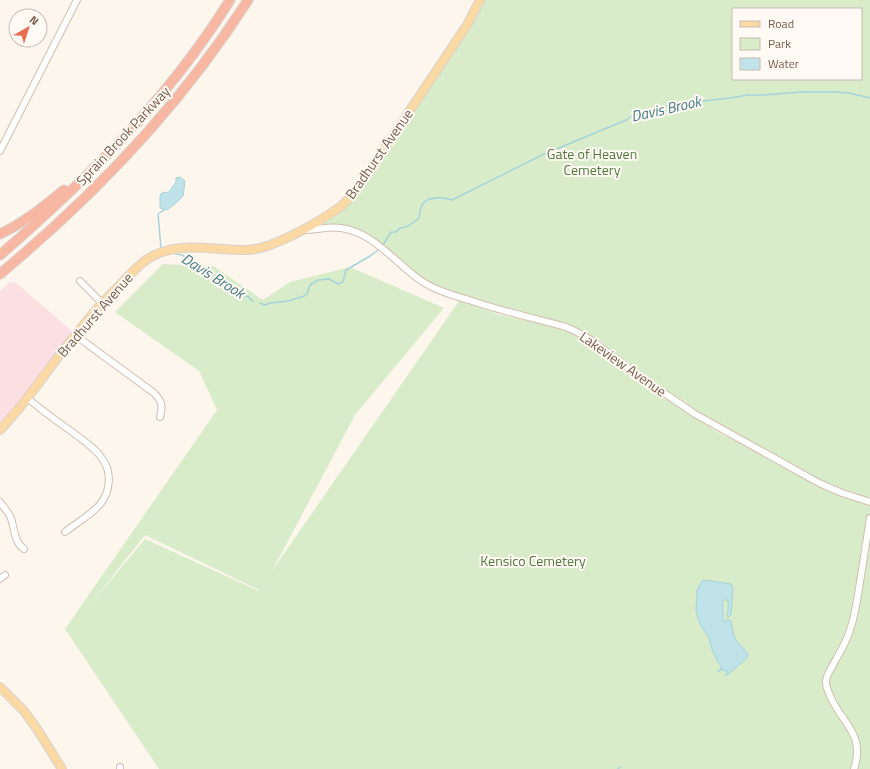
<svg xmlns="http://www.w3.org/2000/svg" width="870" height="769" viewBox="0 0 870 769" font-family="'Titillium Web',sans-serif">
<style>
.medical{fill:#fbdfe3}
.green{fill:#d8ecc9;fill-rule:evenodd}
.water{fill:#bfe3e8;stroke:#a5d3da}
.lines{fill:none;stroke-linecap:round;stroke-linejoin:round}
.stream{stroke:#a5d3da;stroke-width:1.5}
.minor-casing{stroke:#d1beb0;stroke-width:8}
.major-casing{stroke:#dad1cd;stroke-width:10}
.highway-casing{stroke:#dad1cd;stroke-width:11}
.minor{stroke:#fff;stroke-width:6}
.major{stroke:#fbd9a5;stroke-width:8}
.highway{stroke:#f7b7a3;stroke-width:9}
.labels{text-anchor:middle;stroke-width:4;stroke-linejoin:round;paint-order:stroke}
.street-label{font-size:14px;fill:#7a5c4d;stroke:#fffaf3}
.park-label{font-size:14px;fill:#537a41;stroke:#fffaf3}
.water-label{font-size:15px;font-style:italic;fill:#437c86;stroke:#fffaf3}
</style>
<rect width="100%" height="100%" fill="#fdf6ec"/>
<path class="medical" d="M 10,282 L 17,284 L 73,332 L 7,417 L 0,424 L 0,291 Z"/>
<path class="green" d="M 484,0 L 870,0 L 870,497 L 868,498 L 822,481 L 695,410 L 687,404 L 686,402 L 680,400 L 606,348 L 603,345 L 601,341 L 595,340 L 573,326 L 561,322 L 479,301 L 437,287 L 424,280 L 371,237 C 351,224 340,225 318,227 L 317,225 L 340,212 L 361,188 ZM 733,9 L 861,9 L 861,79 L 733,79 Z
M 163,264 L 213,266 L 263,300 L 290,282 L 350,267 L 444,308 L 355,415 L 272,571 L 459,301 L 501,315 L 555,327 L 573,333 L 598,355 L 714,430 L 834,493 L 870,504 L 870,769 L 159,769 L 65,629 L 217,410 L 199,371 L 115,312 ZM 145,535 L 259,590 L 259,591 L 145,539 L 88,607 Z"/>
<path class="water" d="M 180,177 L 185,181 L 185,182 L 183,196 L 176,203 L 167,210 L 160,208 L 160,195 L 162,193 L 169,192 L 176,182 L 176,178 Z
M 704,580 L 731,584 L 733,587 L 731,615 L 728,617 L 727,615 L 728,611 L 728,600 L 724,600 L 723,602 L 723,621 L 725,622 L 727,619 L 731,621 C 732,627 733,634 736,640 C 740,646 746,649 748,656 L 747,658 L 726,676 L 725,675 L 727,672 L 726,670 L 723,671 L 713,652 L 708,636 L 702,628 L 698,619 L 696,609 L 697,590 L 702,581 Z"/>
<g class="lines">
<path class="stream" d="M 383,245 L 391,232 L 396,232 L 400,228 C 408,228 413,223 419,218 C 420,214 420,209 422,205 C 427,196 443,197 452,200 L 542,155 L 626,120 L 635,114 L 676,104 L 730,98 L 748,95 L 761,95 L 802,92 L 835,92 L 849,93 L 870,98
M 161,248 L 158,214 L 164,210
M 172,253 L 182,255 L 230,285 L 232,291 L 249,297 L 251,300 L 253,301
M 260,303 L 265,305 L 271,303 L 288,301 L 304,296 L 307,294 L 310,285 L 318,280 L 329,279 L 338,284 L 343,282 L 346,270 L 370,256 L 378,250
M 718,671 L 722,669
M 618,769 L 620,767"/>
<g class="minor-casing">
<path id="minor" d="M 0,151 L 77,0
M 305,230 C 317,230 329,226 341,228 C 379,233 401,273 434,288 C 446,293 457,297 469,300 C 501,311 533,318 566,327 L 575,331 L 591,340 L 635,373 L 695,414 L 819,483 L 842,493 L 870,502
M 80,281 L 102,303
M 75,335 L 154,393 C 162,401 163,406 160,417
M 27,398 C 42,410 56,421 71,431 C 82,440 96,448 103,460 C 112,473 110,491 101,503 C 93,514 76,523 65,532
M 0,502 C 3,506 7,511 10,516 C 15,527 13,541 24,549
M 0,579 L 5,575
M 120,767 L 120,769
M 854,769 C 865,736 845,726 832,700 C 829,694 826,688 826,682 C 826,675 831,669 834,663 C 840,652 847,641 850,630 C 856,613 858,593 861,576 C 864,556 867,537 870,518"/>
</g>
<g class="major-casing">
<path id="major" d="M 0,430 C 30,399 53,361 81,328 C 90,317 99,306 109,296 C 121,284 133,270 146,260 C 177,239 213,251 247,250 C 264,249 278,242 293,235 C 309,227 325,218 340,207 C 349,200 355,191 362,182 L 467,25 L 480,0
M 0,687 L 24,711 L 37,729 L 62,769"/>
</g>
<g class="highway-casing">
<path id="highway" d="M 0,234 C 24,223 44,206 64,190
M 0,255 C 87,180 169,98 230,0
M 0,274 C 95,195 181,105 248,0"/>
</g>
<use href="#minor" class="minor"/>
<use href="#major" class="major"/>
<use href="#highway" class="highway"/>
</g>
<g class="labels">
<g class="street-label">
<text transform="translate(123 136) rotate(-47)" y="5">Sprain Brook Parkway</text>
<text transform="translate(379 154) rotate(-55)" y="5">Bradhurst Avenue</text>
<text transform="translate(95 315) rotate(-49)" y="5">Bradhurst Avenue</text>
<text transform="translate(623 364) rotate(35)" y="5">Lakeview Avenue</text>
</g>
<g class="park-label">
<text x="592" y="159">Gate of Heaven<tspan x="592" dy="16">Cemetery</tspan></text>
<text x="533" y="566">Kensico Cemetery</text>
</g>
<g class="water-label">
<text transform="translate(666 109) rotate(-13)" y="5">Davis Brook</text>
<text transform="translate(213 276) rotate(32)" y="5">Davis Brook</text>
</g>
</g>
<rect x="732" y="8" width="130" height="72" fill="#fffaf3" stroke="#cabbb1"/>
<rect x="740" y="21" width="20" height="6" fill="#fbd9a5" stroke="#cabbb1"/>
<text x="768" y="28" font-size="12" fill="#7a5c4d">Road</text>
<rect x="740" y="38" width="20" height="12" fill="#d8ecc9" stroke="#cabbb1"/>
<text x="768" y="48" font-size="12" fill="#7a5c4d">Park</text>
<rect x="740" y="58" width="20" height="12" fill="#bfe3e8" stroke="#cabbb1"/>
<text x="768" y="68" font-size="12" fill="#7a5c4d">Water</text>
<g transform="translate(28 28) rotate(39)"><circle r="19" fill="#fffaf3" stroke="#cabbb1"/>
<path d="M0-3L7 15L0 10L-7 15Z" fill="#e76f51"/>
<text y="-6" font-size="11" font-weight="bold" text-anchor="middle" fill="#7a5c4d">N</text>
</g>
</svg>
